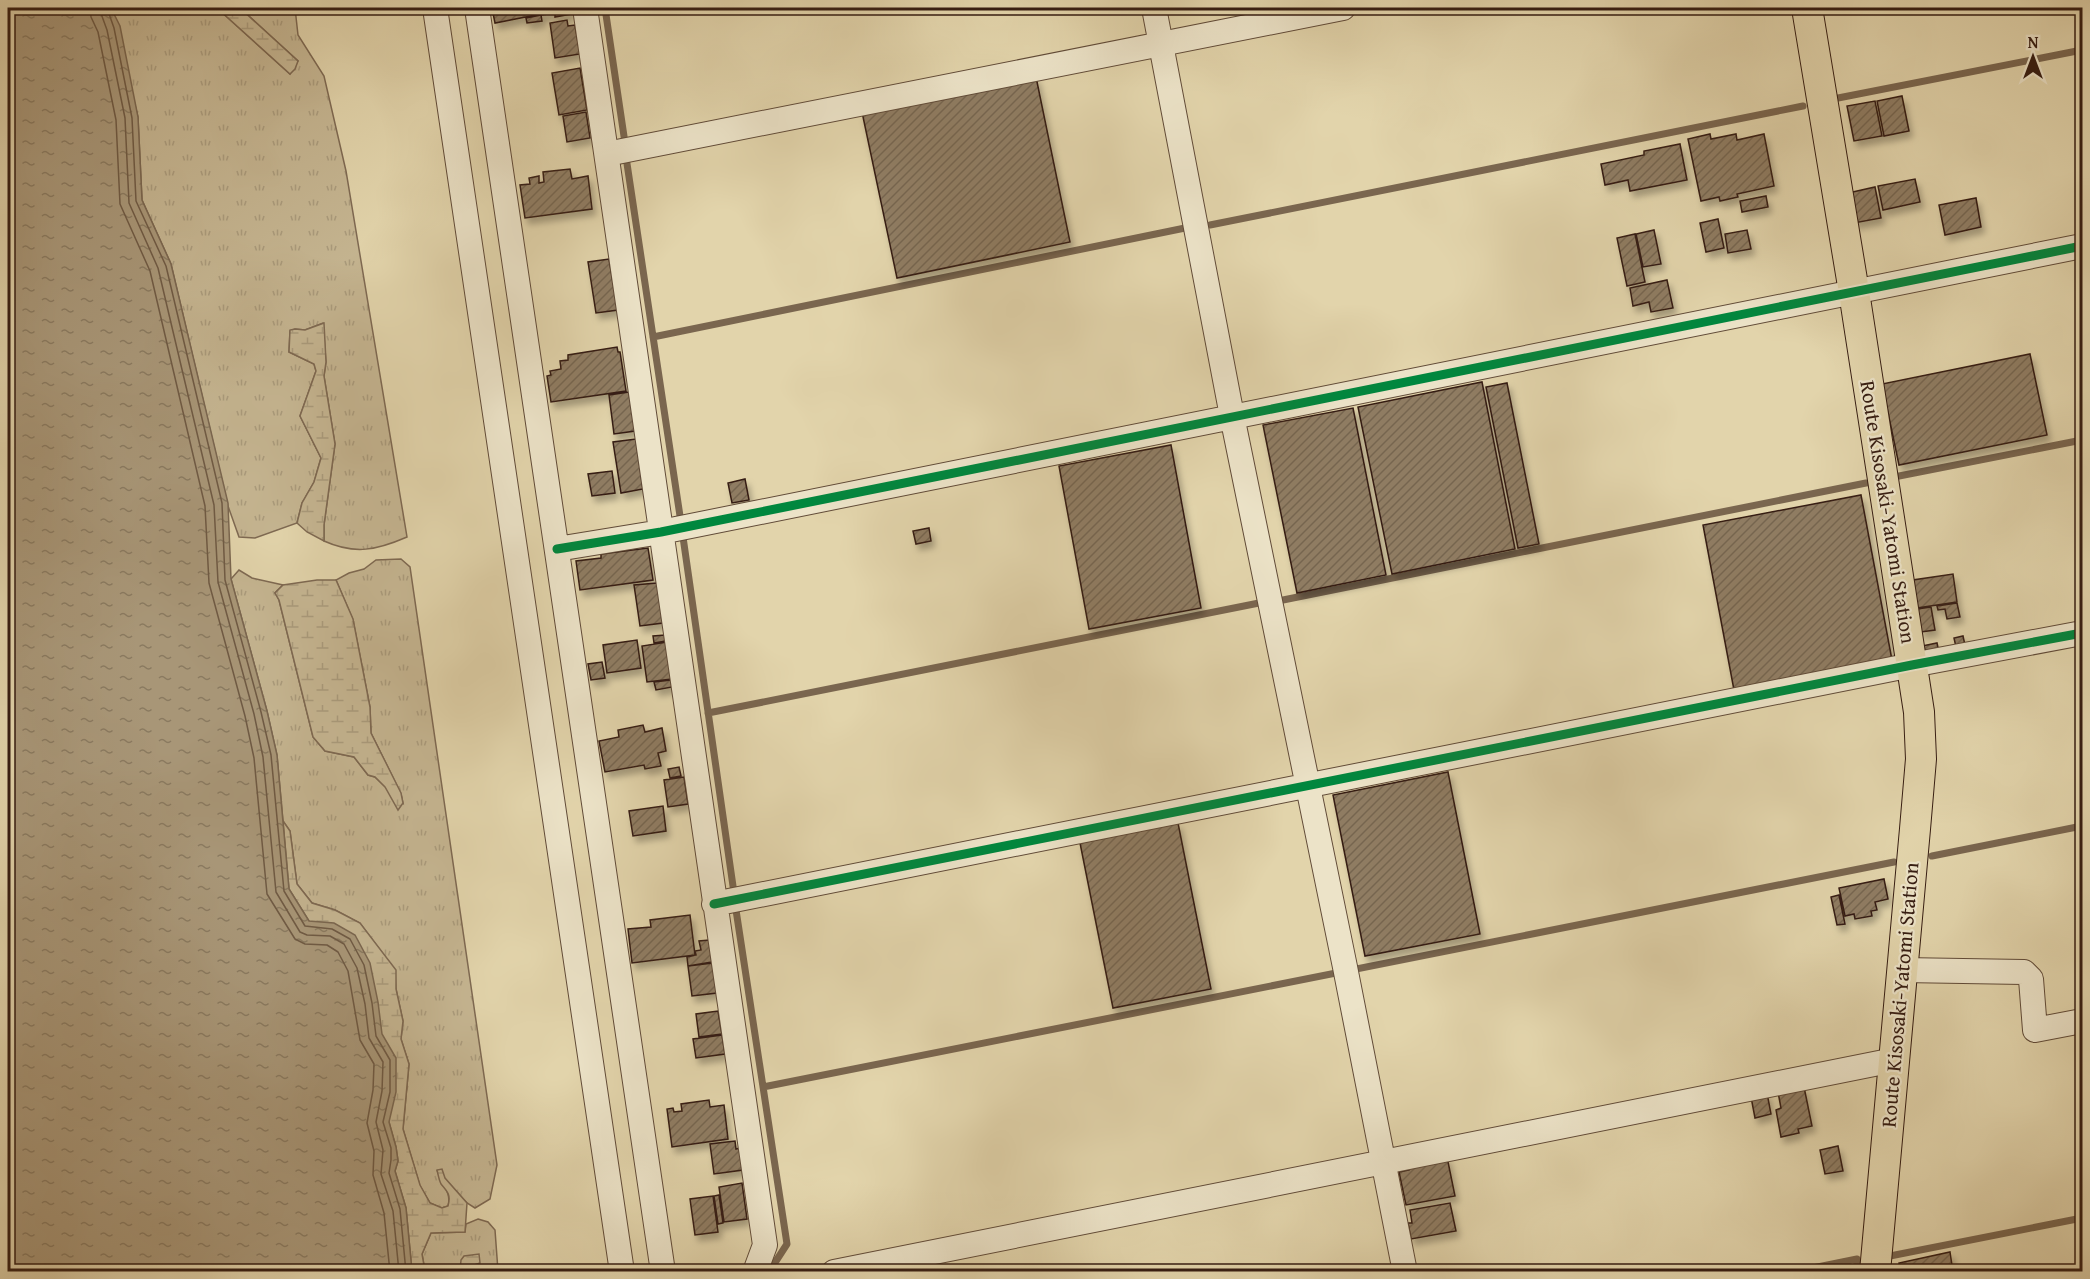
<svg xmlns="http://www.w3.org/2000/svg" width="2090" height="1279" viewBox="0 0 2090 1279" font-family="'Gentium Book Plus',serif">
<style>
.grass{fill:url(#grass-tufts);stroke:#7e6952;stroke-width:1.5}
.wetland{fill:url(#wetland-marsh);stroke:#7e6952;stroke-width:1.5}
.water{fill:url(#water-ripples);stroke:#7a664f;stroke-width:1.5}
.lines{fill:none;stroke-linecap:round;stroke-linejoin:round}
.shore{stroke:#6f5a44;stroke-width:1.5}
.stream{stroke:#7a664f;stroke-width:7}
.building{fill:url(#building-hatch);stroke:#361d12;stroke-width:1.5;filter:url(#shadow)}
.minor-casing{stroke:#614b38;stroke-width:26}
.major-casing{stroke:#361d12;stroke-width:32}
.minor{stroke:#ece3c8;stroke-width:24}
.major{stroke:#e2d4ab;stroke-width:30}
.cycleway-casing{stroke:#ece3c8;stroke-width:13}
.cycleway{stroke:#00873e;stroke-width:9}
.labels{text-anchor:middle;stroke-width:4.5;stroke-linejoin:round;paint-order:stroke}
.street-label{font-size:21px;fill:#361d12;stroke:#ece3c8}
</style>
<defs>
<pattern id="grass-tufts" width="24" height="20" patternUnits="userSpaceOnUse" patternTransform="scale(1.5)"><rect width="24" height="20" fill="#c5b591"/><path d="M3 7l-1-3M5 7V3M7 7l1-3M15 17l-1-3M17 17v-4M19 17l1-3" fill="none" stroke="#aa9b7c"/></pattern>
<pattern id="wetland-marsh" width="20" height="14" patternUnits="userSpaceOnUse" patternTransform="scale(1.5)"><rect width="20" height="14" fill="#c5b591"/><path d="M1 5h8M5 5V1M11 12h8M15 12V8" fill="none" stroke="#aa9b7c"/></pattern>
<pattern id="water-ripples" width="26" height="14" patternUnits="userSpaceOnUse" patternTransform="scale(1.5)"><rect width="26" height="14" fill="#a89677"/><path d="M2 4q2-2 4 0t4 0M15 11q2-2 4 0t4 0" fill="none" stroke="#8a7a60"/></pattern>
<pattern id="building-hatch" width="6" height="6" patternUnits="userSpaceOnUse" patternTransform="scale(1.5)"><rect width="6" height="6" fill="#8f7c62"/><path d="M-1 1l2-2M0 6l6-6M5 7l2-2" fill="none" stroke="#76654f"/></pattern>
<filter id="shadow"><feDropShadow dx="3.5" dy="6" stdDeviation="3" flood-color="#0004"/></filter>
</defs>
<rect width="100%" height="100%" fill="#e2d4ab"/>
<filter id="stains"><feTurbulence type="fractalNoise" baseFrequency=".00333" numOctaves="4"/><feColorMatrix values="0 0 0 0 .2 0 0 0 0 .09 0 0 0 0 .02 0 0 0 .5 -.17"/></filter>
<radialGradient id="worn" r=".72"><stop offset=".6" stop-color="#630" stop-opacity="0"/><stop offset="1" stop-color="#630" stop-opacity=".3"/></radialGradient>
<path class="grass" d="M 111,8 L 217,8 L 290,74 L 298,61 L 240,8 L 295,8 L 298,35 L 324,76 L 346,171 L 407,537 C 377,550 355,555 324,541 L 324,525 L 335,444 L 324,376 L 326,362 L 323,323 L 305,330 L 295,329 L 290,331 L 289,352 L 314,364 L 316,371 L 300,416 L 321,458 L 314,482 L 302,503 L 297,523 L 255,538 L 239,537 L 228,506 L 171,264 L 142,200 L 138,117 Z
M 401,559 L 410,567 L 497,1165 L 490,1199 L 475,1208 L 467,1203 L 437,1170 C 441,1184 452,1192 448,1206 L 442,1208 L 430,1203 L 420,1186 L 403,1129 L 409,1064 L 401,1039 L 403,1021 L 396,989 L 395,970 L 360,923 L 335,910 L 312,903 L 297,884 L 290,831 L 283,821 L 277,755 L 267,711 L 231,579 L 239,570 L 252,578 L 283,585 L 275,593 L 279,600 L 313,737 L 325,751 L 354,757 L 368,775 L 375,777 L 403,803 L 401,794 L 371,733 L 370,707 L 353,620 L 336,580 L 349,573 L 364,569 L 376,560 Z
M 478,1219 L 488,1222 L 495,1230 L 498,1271 L 425,1271 L 422,1254 L 431,1233 L 465,1232 L 466,1224 Z"/>
<path class="wetland" d="M 217,8 L 240,8 L 298,61 L 295,69 L 290,74 Z
M 324,323 L 326,362 L 324,376 L 335,444 L 324,525 L 324,541 L 307,532 L 297,523 L 302,503 L 314,482 L 321,458 L 300,416 L 316,371 L 314,364 L 289,352 L 290,330 L 295,329 L 305,330 Z
M 317,580 L 336,580 L 353,619 L 370,707 L 371,733 L 401,793 L 403,803 L 398,810 L 385,787 L 375,777 L 368,775 L 354,757 L 325,751 L 313,737 L 279,600 L 275,593 L 283,585 Z
M 283,821 L 290,831 L 297,884 L 312,903 L 335,910 L 360,923 L 396,970 L 396,989 L 403,1021 L 401,1039 L 409,1064 L 403,1129 L 420,1185 L 430,1203 L 442,1208 L 448,1206 C 451,1195 448,1192 441,1184 C 439,1180 438,1174 437,1170 L 442,1169 L 445,1178 L 467,1203 L 465,1232 L 431,1233 L 422,1254 L 425,1271 L 412,1271 L 406,1208 L 395,1171 L 398,1161 L 396,1147 L 389,1122 L 309,921 L 289,889 Z
M 479,1254 L 480,1263 L 471,1266 L 469,1271 L 460,1271 L 461,1260 L 464,1256 Z"/>
<path class="water" d="M 8,8 L 111,8 L 120,26 L 138,117 L 142,200 L 171,264 L 228,503 L 231,579 L 267,711 L 277,755 L 289,889 L 309,921 L 334,923 L 355,935 L 370,963 L 378,1002 L 382,1034 L 396,1058 L 396,1092 L 389,1122 L 396,1147 L 398,1161 L 395,1171 L 406,1208 L 412,1271 L 8,1271 Z"/>
<g class="lines">
<path class="shore" d="M 90,8 L 91,17 L 98,32 L 116,120 L 120,204 L 150,271 L 205,506 L 209,583 L 245,716 L 254,758 L 267,894 L 295,939 L 305,944 L 327,945 L 338,952 L 348,971 L 360,1040 L 374,1064 L 373,1090 L 367,1123 L 374,1151 L 373,1175 L 384,1213 L 390,1272
M 99,8 L 107,30 L 125,118 L 129,203 L 158,268 L 214,505 L 218,582 L 254,714 L 263,757 L 276,892 L 300,932 L 307,935 L 330,936 L 344,944 L 357,968 L 365,1004 L 369,1038 L 383,1062 L 382,1091 L 376,1122 L 383,1150 L 381,1174 L 393,1211 L 399,1272
M 107,8 L 114,28 L 132,118 L 136,201 L 166,266 L 222,503 L 225,580 L 261,712 L 271,755 L 284,891 L 305,926 L 332,929 L 350,939 L 364,965 L 372,1003 L 376,1036 L 390,1060 L 390,1092 L 383,1122 L 391,1148 L 391,1160 L 389,1173 L 400,1209 L 406,1272"/>
<path class="stream" d="M 605,8 L 625,143
M 1833,99 L 2082,50
M 626,157 L 680,516
M 1210,225 L 1803,106
M 653,337 L 1185,228
M 1894,477 L 2082,440
M 683,537 L 734,893
M 1283,600 L 1866,483
M 708,713 L 1259,603
M 1932,856 L 2082,826
M 736,910 L 787,1244 L 769,1272
M 763,1087 L 1894,862
M 1890,1256 L 2082,1218
M 1793,1272 L 1857,1259 L 1857,1272"/>
</g>
<path class="building" d="M 492,8 L 540,8 L 541,14 L 495,23 Z
M 540,8 L 570,8 L 572,14 L 555,17 L 555,13 L 542,15 Z
M 541,15 L 542,21 L 527,23 L 526,18 Z
M 567,20 L 568,26 L 575,25 L 580,54 L 555,58 L 550,23 Z
M 580,68 L 587,110 L 559,115 L 552,73 Z
M 1036,77 L 1070,242 L 897,278 L 862,112 Z
M 1902,96 L 1909,131 L 1884,136 L 1877,101 Z
M 1875,101 L 1882,136 L 1854,141 L 1847,106 Z
M 586,112 L 590,138 L 567,142 L 563,116 Z
M 1710,134 L 1711,139 L 1736,134 L 1737,140 L 1764,134 L 1774,186 L 1737,194 L 1738,197 L 1720,201 L 1719,197 L 1701,201 L 1688,139 Z
M 1680,144 L 1687,180 L 1630,191 L 1628,180 L 1605,185 L 1601,164 L 1644,155 L 1644,151 Z
M 570,169 L 572,179 L 588,176 L 592,209 L 525,218 L 520,185 L 530,184 L 529,178 L 539,176 L 539,183 L 544,182 L 543,172 Z
M 1915,179 L 1920,202 L 1883,210 L 1878,186 Z
M 1875,187 L 1881,218 L 1854,223 L 1848,193 Z
M 1766,196 L 1768,207 L 1742,212 L 1740,201 Z
M 1976,198 L 1981,227 L 1945,235 L 1939,205 Z
M 1718,219 L 1724,248 L 1706,252 L 1700,223 Z
M 1654,230 L 1661,264 L 1643,267 L 1636,234 Z
M 1747,230 L 1751,249 L 1728,253 L 1725,234 Z
M 1635,234 L 1645,282 L 1627,286 L 1617,238 Z
M 609,259 L 618,310 L 596,313 L 588,262 Z
M 1667,280 L 1673,308 L 1651,312 L 1649,302 L 1633,306 L 1630,288 Z
M 617,347 L 618,352 L 620,352 L 626,391 L 551,402 L 547,376 L 551,375 L 550,371 L 561,369 L 560,361 L 568,360 L 568,355 Z
M 2030,354 L 2047,435 L 1899,465 L 1882,384 Z
M 1482,382 L 1515,549 L 1392,574 L 1358,407 Z
M 1507,383 L 1539,544 L 1518,548 L 1486,387 Z
M 629,392 L 635,431 L 614,434 L 609,395 Z
M 1353,408 L 1386,575 L 1297,593 L 1263,425 Z
M 636,439 L 643,489 L 621,493 L 613,442 Z
M 1171,445 L 1201,608 L 1089,629 L 1059,466 Z
M 612,471 L 615,493 L 592,496 L 588,474 Z
M 745,479 L 749,500 L 732,503 L 728,483 Z
M 1861,495 L 1892,660 L 1734,690 L 1703,525 Z
M 929,528 L 931,541 L 916,544 L 913,531 Z
M 648,548 L 653,580 L 580,590 L 576,561 L 601,558 L 601,554 Z
M 1953,574 L 1957,602 L 1917,608 L 1913,580 Z
M 657,583 L 663,623 L 640,626 L 634,585 Z
M 1957,603 L 1960,617 L 1947,619 L 1945,609 L 1938,610 L 1937,606 Z
M 1931,607 L 1935,630 L 1921,632 L 1917,609 Z
M 665,635 L 666,641 L 654,643 L 653,636 Z
M 1963,636 L 1965,645 L 1956,647 L 1954,638 Z
M 637,640 L 641,668 L 607,673 L 603,645 Z
M 667,642 L 672,679 L 647,682 L 642,646 Z
M 1937,643 L 1939,652 L 1924,655 L 1922,646 Z
M 602,662 L 605,678 L 591,680 L 588,664 Z
M 671,680 L 672,687 L 656,690 L 654,682 Z
M 643,725 L 645,732 L 662,728 L 666,751 L 658,753 L 661,766 L 645,769 L 644,765 L 605,772 L 599,741 L 619,737 L 618,730 Z
M 679,767 L 681,776 L 670,778 L 668,769 Z
M 1448,772 L 1480,934 L 1365,956 L 1333,795 Z
M 684,777 L 688,804 L 668,807 L 664,780 Z
M 663,806 L 666,831 L 633,836 L 629,811 Z
M 1178,823 L 1211,989 L 1113,1008 L 1080,843 Z
M 1884,879 L 1888,899 L 1875,902 L 1877,910 L 1871,911 L 1872,916 L 1855,919 L 1854,914 L 1845,916 L 1839,888 Z
M 1839,895 L 1845,924 L 1837,925 L 1831,897 Z
M 690,915 L 695,955 L 632,963 L 628,929 L 651,927 L 650,920 Z
M 709,940 L 712,962 L 688,966 L 687,957 L 696,955 L 695,951 L 701,950 L 699,941 Z
M 713,963 L 717,993 L 692,996 L 688,966 Z
M 718,1011 L 722,1034 L 699,1037 L 696,1014 Z
M 722,1035 L 725,1054 L 696,1058 L 693,1039 Z
M 1804,1087 L 1812,1126 L 1798,1129 L 1799,1133 L 1781,1137 L 1776,1110 L 1781,1108 L 1778,1092 Z
M 1767,1093 L 1771,1114 L 1755,1118 L 1751,1097 Z
M 709,1100 L 710,1107 L 724,1105 L 728,1139 L 672,1147 L 667,1109 L 673,1108 L 674,1112 L 682,1111 L 681,1104 Z
M 735,1141 L 736,1149 L 740,1148 L 743,1170 L 714,1174 L 710,1144 Z
M 1838,1146 L 1843,1171 L 1825,1174 L 1820,1150 Z
M 1447,1157 L 1455,1196 L 1406,1205 L 1399,1172 L 1409,1170 L 1408,1164 Z
M 742,1183 L 747,1219 L 724,1222 L 719,1187 Z
M 719,1195 L 723,1223 L 718,1224 L 714,1196 Z
M 713,1196 L 718,1232 L 695,1235 L 690,1199 Z
M 1450,1203 L 1456,1231 L 1411,1239 L 1408,1223 L 1412,1223 L 1410,1210 Z
M 1950,1252 L 1953,1272 L 1901,1272 L 1899,1263 Z"/>
<g class="lines">
<g class="minor-casing">
<path id="minor" d="M 435,8 L 622,1272
M 477,8 L 663,1272
M 585,8 L 765,1245 L 755,1272
M 1154,8 L 1232,416 L 1345,967 L 1405,1272
M 607,154 L 1343,8
M 557,549 L 661,532 L 2082,246
M 714,904 L 1912,665 L 2082,633
M 1902,970 L 2024,972 L 2031,979 L 2035,1030 L 2082,1021
M 834,1272 L 1894,1060"/>
</g>
<g class="major-casing">
<path id="major" d="M 1807,8 L 1854,292 L 1919,712 L 1921,759 L 1915,829 L 1875,1272"/>
</g>
<use href="#minor" class="minor"/>
<use href="#major" class="major"/>
<g class="cycleway-casing">
<path id="cycleway" d="M 557,549 L 661,532 L 2082,246
M 714,904 L 1912,665 L 2082,633"/>
</g>
<use href="#cycleway" class="cycleway"/>
</g>
<g class="labels">
<g class="street-label">
<text transform="translate(1888 512) rotate(81)" y="7">Route Kisosaki-Yatomi Station</text>
<text transform="translate(1900 995) rotate(-85)" y="7">Route Kisosaki-Yatomi Station</text>
</g>
</g>
<rect width="2090" height="1279" fill="none" stroke="#e2d4ab" stroke-width="30"/>
<rect x="9" y="9" width="2072" height="1261" fill="none" stroke="#361d12" stroke-width="3"/>
<rect x="15" y="15" width="2060" height="1249" fill="none" stroke="#361d12" stroke-width="1.5"/>
<g transform="translate(2033 57)" stroke="#ece3c8" stroke-width="4.5" paint-order="stroke">
<path d="M0-4.5L10 22L0 15L-10 22Z" fill="#361d12"/>
<text y="-9" font-size="16" font-weight="bold" text-anchor="middle" fill="#361d12">N</text>
</g>
<rect width="100%" height="100%" filter="url(#stains)"/>
<rect width="100%" height="100%" fill="url(#worn)"/>
</svg>
